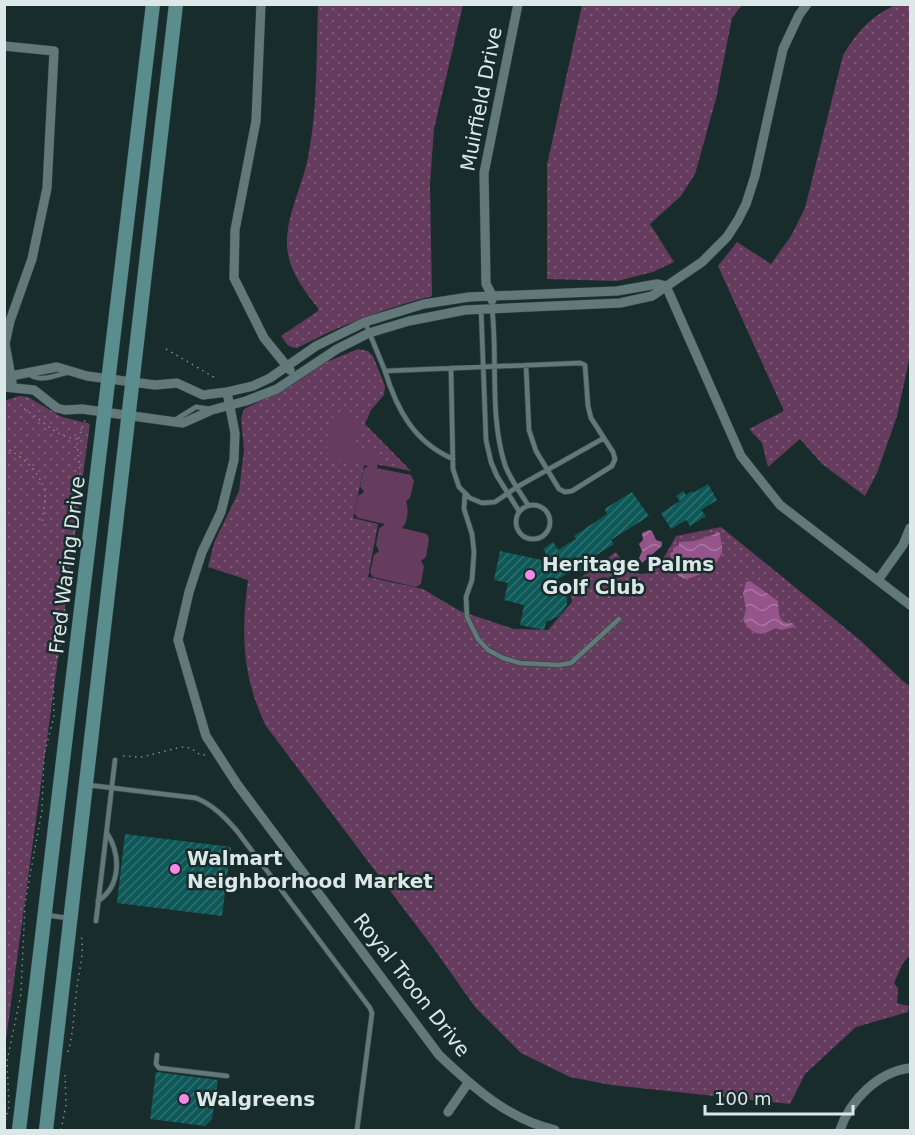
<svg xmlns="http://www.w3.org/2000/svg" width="915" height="1135" viewBox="0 0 915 1135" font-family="'DejaVu Sans',sans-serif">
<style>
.grass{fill:url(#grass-dots)}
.garden{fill:#653b5e}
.water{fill:url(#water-waves)}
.building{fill:url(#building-hatch)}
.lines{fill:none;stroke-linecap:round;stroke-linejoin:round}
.service-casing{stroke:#364747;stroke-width:6}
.minor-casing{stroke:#364747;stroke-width:10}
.secondary-casing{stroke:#364747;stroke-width:15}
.path{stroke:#7d8d8c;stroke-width:1.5;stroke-dasharray:1.5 4.5;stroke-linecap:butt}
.service{stroke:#637979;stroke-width:4.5}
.minor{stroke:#637979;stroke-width:9}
.secondary{stroke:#5a8e8e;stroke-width:14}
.poi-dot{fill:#f987e8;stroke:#182c2c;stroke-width:2}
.labels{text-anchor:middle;stroke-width:5;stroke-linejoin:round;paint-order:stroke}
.street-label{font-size:20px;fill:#dce8e7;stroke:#182c2c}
.poi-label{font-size:20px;font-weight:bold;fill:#dce8e7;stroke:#182c2c;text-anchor:start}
</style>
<defs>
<pattern id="grass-dots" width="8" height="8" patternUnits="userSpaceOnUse" patternTransform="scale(1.5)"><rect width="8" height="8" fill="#653b5e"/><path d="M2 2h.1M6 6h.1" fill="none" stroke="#7a5775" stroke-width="1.8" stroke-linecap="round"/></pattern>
<pattern id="water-waves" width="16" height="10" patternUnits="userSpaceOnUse" patternTransform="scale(1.5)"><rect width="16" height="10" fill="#95558b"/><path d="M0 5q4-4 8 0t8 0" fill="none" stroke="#a876a1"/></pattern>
<pattern id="building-hatch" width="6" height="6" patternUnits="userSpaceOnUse" patternTransform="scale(1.5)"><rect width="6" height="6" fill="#0e5858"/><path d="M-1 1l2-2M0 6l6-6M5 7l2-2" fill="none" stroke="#307070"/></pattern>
</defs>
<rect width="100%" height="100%" fill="#182c2c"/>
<path class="grass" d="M 897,4 L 910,5 L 910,356 L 897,416 L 877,473 L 865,496 L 822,464 L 800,439 L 768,467 L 762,443 L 749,429 L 784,411 L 718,266 L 737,242 L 771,264 L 791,236 L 805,208 L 843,55 C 859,30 870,17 897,4 Z
M 318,5 L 463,5 L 434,129 L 430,184 L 432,296 C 385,308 341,325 297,348 C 288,348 286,343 281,336 L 318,311 L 318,308 C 304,291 288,269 287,246 C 286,213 304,184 309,152 C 318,104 316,53 318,5 Z
M 582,5 L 742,5 L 732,18 L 716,99 L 695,174 L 681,196 L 650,224 L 674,262 L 653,272 L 617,281 L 547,279 L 547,165 Z
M 358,349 L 368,351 L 373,356 L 385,386 L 384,395 L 371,410 L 365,424 L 411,471 L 365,462 L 353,518 L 378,524 L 368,577 L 423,589 L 460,611 L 514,629 L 548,630 L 572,602 L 569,586 L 616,552 C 645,595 659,567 676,536 L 721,527 L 860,640 L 904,682 L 910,686 L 910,955 L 903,963 L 894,983 L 898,988 L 897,1003 L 909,1006 L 908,1012 L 856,1027 L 805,1074 L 790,1104 L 611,1085 L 570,1077 L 521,1053 L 475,1007 L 434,949 L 266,726 C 242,677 241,633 248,580 L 208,567 L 214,543 L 239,491 L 244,450 L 241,418 L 244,409 L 291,386 L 324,363 Z
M 19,396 L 28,397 L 62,417 L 90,424 L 5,1047 L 4,401 Z"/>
<path class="garden" d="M 334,414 L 360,419 L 354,447 L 380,452 L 377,468 L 411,475 L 414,481 L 410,498 L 406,501 C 409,509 408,522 402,528 L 427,534 L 429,539 L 426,557 L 421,561 L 424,566 L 421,584 L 416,587 L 373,577 L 370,572 L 374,555 L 379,551 L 376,545 L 379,529 L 385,524 L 358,518 L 354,513 L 358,496 L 364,492 L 360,486 L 364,469 L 368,466 L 325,456 Z"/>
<path class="water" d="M 649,530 L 652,531 L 656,540 L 662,542 L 662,546 L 642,563 L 639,558 L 642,551 L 639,544 L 643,540 L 642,533 Z
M 716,531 L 720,533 C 720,539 723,547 722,552 C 720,563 689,586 679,576 C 674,571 671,560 670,553 L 673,552 L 673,548 L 679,545 L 679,542 L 695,541 L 715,534 Z
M 750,581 L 778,601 C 779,613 777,624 793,623 L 794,627 L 781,630 L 776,628 C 759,637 754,636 743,620 L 746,609 L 743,594 L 746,582 Z"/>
<path class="building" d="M 708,484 L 717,500 L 701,510 L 706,516 L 690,526 L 686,520 L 671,529 L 661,513 L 680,501 L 676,496 L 683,491 L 686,495 L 692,491 L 693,493 Z
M 632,492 L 649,516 L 611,540 L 614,544 L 587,561 L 587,565 L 585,570 L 581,571 L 576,568 L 558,579 L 567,592 L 567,605 L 559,616 L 546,622 L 544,630 L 520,625 L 524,605 L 504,600 L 508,583 L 494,580 L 500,551 L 551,562 L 543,549 L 553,542 L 558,550 L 576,539 L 574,536 L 607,514 L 605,510 L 606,508 Z
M 125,834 L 231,847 L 222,916 L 117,903 Z
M 156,1072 L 218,1080 L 212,1119 L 205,1126 L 150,1119 Z"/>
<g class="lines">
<g class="service-casing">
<path id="service" d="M 481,308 L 486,440 L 491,462 L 497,476 L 519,511
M 492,308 C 498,359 489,415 505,465 C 510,479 520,492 528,505
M 365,322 L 385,371 L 580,363 L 585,365 L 588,406 L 591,418 L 613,452 L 615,459 L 612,466 L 572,491 L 565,492 L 559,489 L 536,451 L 529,430 L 526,365
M 451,368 L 453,469 L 459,487 L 470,498 L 482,503 L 495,502 L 517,487 L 604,438
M 385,371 C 397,410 414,442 453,459
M 29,374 C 40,383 56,375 69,372
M 175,420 L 196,407 L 210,409
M 465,493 L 464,509 L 472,534 L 474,552 L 472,580 L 466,597 L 467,617 L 478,639 L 488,650 L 503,658 L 520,663 L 559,665 L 571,663 L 619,619
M516 522a17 17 0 1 1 34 0a17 17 0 1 1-34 0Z
M 88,785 L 196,798 C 213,805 225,817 237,831 L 370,1008 L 372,1013 L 357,1130
M 98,901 C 121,886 121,855 107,833
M 46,915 L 67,918
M 96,921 L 115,760
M 157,1055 L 156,1064 L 159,1068 L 227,1076"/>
</g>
<g class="minor-casing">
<path id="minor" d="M 261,4 L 256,121 L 235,230 L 234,278 L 264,338 L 290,370
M 4,46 L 54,51 L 47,188 L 32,259 L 10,321 L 5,344 L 12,382
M 666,286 L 741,456 L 780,505 L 910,605
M 492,300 L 492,295 L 486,284 L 484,173 L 518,4
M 4,380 L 11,376 L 57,367 L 87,376 L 155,385 L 177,383 L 203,395 L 227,392 L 253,386 L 270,378 L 316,346 L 365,322 L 424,304 L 469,297 L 617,291 L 657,284 L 666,286
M 4,387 L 34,390 L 57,408 L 65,410 L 82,409 L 183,423 L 212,410 L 246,401 L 277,389 L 337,349 L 369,333 L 409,321 L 465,310 L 620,303 L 652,296 L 702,262 L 727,237 L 738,220 L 746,204 L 755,176 L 783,49 L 799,15 L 807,4
M 227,392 L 235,433 L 234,460 L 221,512 L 202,552 L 189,592 L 178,640 L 206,736 L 237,784 L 439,1055 C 474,1088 508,1119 555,1130
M 878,580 L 903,545 L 910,528
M 448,1112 L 468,1083
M 840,1130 C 850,1100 878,1072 910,1068"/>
</g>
<g class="secondary-casing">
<path id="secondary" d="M 19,1130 L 153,4
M 46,1130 L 176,4"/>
</g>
<path class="path" d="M 166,349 L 217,379
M 24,409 C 42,419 55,437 77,439
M 4,447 C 23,457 36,468 44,488 C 47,497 43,512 42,522
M 123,756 L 142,757 L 181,747 L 191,748 L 199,754 L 205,755
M 68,1052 C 74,1030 74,1009 77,987 C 79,969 85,953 81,935
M 4,1126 L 9,1106 L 7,1061 L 21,994 L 25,903 L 42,810 L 44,755 L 54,716 L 53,671 L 65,626 L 64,576 L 79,509 L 81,482 L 77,442 L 85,420
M 61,1130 L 66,1105 L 65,1071"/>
<use href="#service" class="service"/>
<use href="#minor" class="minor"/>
<use href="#secondary" class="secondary"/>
</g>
<g class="poi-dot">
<circle cx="530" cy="575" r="6"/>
<circle cx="175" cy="869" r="6"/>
<circle cx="184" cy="1099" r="6"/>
</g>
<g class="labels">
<g class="street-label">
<text transform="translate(481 99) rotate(-79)" y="7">Muirfield Drive</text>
<text transform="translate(67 565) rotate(-83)" y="7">Fred Waring Drive</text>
<text transform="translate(412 985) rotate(52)" y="7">Royal Troon Drive</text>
</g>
<g class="poi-label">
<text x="542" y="571">Heritage Palms<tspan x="542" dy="23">Golf Club</tspan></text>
<text x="187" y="865">Walmart<tspan x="187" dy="23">Neighborhood Market</tspan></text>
<text x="196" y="1106">Walgreens</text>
</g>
</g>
<rect width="915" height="1135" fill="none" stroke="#dce8e7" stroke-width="12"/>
<path d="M705 1105v9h148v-9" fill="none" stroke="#dce8e7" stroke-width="3"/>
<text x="714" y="1105" font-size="18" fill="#dce8e7" stroke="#182c2c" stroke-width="4.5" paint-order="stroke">100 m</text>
</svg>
